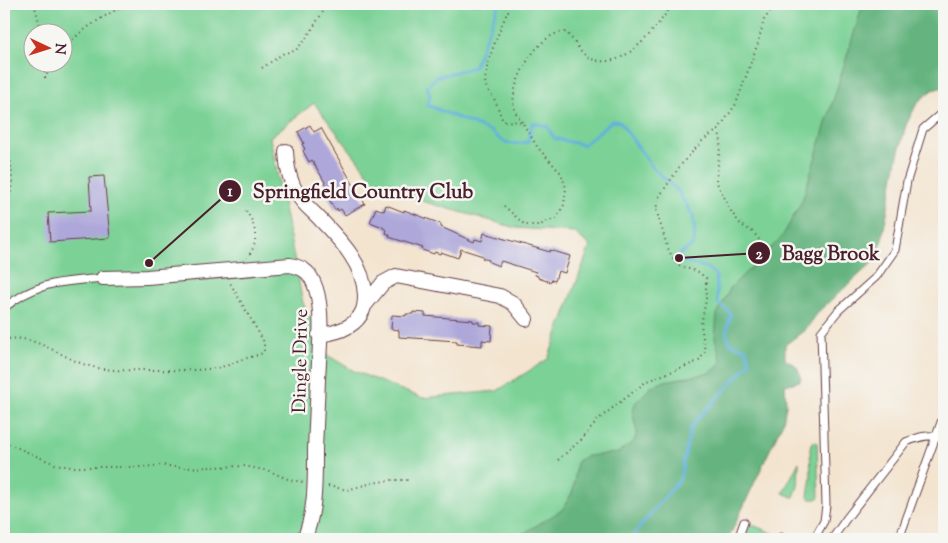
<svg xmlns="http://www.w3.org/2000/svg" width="948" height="543" viewBox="0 0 948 543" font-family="'Sorts Mill Goudy',serif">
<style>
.green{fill:#7cd296;stroke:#637860;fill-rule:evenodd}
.forest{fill:#65b47f;stroke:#586a55}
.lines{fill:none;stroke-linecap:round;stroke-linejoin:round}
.stream{stroke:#62b1dc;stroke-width:3}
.building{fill:#aea8da}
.lane-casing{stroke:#633d44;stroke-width:9}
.street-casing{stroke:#633d44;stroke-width:16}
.path{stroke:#633d44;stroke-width:2;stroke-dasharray:1 4;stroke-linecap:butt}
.lane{stroke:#fff;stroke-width:7}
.street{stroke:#fff;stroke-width:14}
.labels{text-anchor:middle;stroke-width:5;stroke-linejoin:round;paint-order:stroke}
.street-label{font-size:19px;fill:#4a1f2b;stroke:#f6f6f2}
.leader{fill:none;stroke:#4a1f2b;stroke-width:2}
.callout-dot{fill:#4a1f2b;stroke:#f6f6f2;stroke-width:2}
.mark-label{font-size:15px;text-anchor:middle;font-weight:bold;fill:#fff}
.callout-label{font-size:20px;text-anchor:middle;font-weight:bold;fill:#4a1f2b;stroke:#f6f6f2;stroke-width:5;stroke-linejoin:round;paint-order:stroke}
</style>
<rect width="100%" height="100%" fill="#f6f6f2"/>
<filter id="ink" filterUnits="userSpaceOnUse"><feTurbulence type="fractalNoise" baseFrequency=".02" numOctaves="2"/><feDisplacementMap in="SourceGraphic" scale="10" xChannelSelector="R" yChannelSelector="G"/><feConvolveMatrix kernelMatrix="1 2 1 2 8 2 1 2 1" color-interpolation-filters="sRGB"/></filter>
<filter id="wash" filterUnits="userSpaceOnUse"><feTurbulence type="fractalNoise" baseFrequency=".0096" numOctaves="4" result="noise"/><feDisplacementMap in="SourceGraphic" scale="20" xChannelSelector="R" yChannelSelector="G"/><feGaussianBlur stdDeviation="1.12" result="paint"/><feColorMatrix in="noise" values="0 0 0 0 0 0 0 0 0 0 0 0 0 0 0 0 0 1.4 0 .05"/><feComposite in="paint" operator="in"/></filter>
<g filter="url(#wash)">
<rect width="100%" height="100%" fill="#f3e4cf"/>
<path class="green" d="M 4,4 L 887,4 L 808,281 L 554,539 L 4,539 ZM 32,32 L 62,32 L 62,62 L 32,62 ZM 314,103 L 380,189 L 516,228 L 574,232 L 590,246 L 548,359 L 497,391 L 422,398 L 354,371 L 327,355 L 303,303 L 270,137 Z
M 814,441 L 817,443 L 819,497 L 817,499 L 810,499 L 808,496 L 811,477 L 810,447 Z
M 799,462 L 798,486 L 794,497 L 792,497 L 783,493 Z
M 750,524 L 775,534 L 773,539 L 745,539 Z"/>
<path class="forest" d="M 863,4 L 944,4 L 944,87 L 932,90 L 917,103 L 906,125 L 897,159 L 881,245 L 872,263 L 820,310 L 806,329 L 785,345 L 785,360 C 795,363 798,367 801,377 L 800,381 L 785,385 L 786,405 L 783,422 L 729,537 L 726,539 L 514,539 L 562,510 L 573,491 L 577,461 L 587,456 L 618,453 L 634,441 L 637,433 L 632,411 L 636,402 L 651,387 L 665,381 L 709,373 L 717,368 L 721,360 L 715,338 L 717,314 L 731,287 L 782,237 L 802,201 Z"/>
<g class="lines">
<path class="stream" d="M 499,4 L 474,67 L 437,77 L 427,86 L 430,96 L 427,105 L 492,132 C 504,145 512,145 528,142 L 532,123 L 547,126 L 554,138 L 583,145 L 612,121 L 620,122 L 653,168 L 678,191 L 693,216 L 695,235 L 693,245 L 680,254 L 679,258 L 681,261 L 708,268 L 716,276 L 718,303 L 731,314 L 726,333 L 730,343 L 746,349 L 750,363 L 691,426 L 680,479 L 630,539"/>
</g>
<g id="blocks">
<path class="building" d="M 310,125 L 314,132 L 321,128 L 350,179 L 365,204 L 345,215 L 341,209 L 338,211 L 337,208 L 335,210 L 328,197 L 330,196 L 328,192 L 330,191 L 312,160 L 309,162 L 303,151 L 305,149 L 302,144 L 304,143 L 298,132 Z
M 104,176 L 110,238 L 50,242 L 48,213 L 91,211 L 89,177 Z
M 386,205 L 404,212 L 404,210 L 441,224 L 441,227 L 474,242 L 475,239 L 482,241 L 484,233 L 550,252 L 550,250 L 570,256 L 565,273 L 558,271 L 555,281 L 551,280 L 550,282 L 538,278 L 538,276 L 535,275 L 536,272 L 501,261 L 499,266 L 489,262 L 489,260 L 482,258 L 483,256 L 461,249 L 458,258 L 441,252 L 440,254 L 435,252 L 434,254 L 422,250 L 423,248 L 389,237 L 390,235 L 386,233 L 387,230 L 383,228 L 383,227 L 370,222 L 376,208 L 384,211 Z
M 413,312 L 425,313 L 425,316 L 473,320 L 473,322 L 479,322 L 479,325 L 492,326 L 491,341 L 482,340 L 482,346 L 457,344 L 457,341 L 399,337 L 399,330 L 391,329 L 392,315 L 406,316 L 406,314 L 413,314 Z"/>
</g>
</g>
<g filter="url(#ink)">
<use href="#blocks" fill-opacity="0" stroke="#633d44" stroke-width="1"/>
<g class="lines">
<g class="lane-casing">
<path id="lane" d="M 4,308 C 37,281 63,282 103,278
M 738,539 L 744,522
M 780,539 L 781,537
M 814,539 L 824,521 L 826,505 L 821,332 L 838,311 L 876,277 L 895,250 L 907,181 L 923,129 L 944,111
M 832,539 L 846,519 L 906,442 C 918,437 931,433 944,438
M 899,539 L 944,414"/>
</g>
<g class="street-casing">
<path id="street" d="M 286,151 C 287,169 290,183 300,198 C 304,204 311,210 316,215 C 337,237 364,262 365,295 C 365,300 365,305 363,310 C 356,328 336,333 319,335
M 103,278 L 147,277 L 290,265 C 306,268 311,274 316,289 C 324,313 319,354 318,380 C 317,403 316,426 315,449 C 315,478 316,512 304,539
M 365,305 L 383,283 L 396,276 L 500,296 L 513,303 L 526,319"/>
</g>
<path class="path" d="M 34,4 L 42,32
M 62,50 C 80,30 103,17 126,4
M 44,62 L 45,78 L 53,62
M 262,68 L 284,53 L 295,51 L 305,40 L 328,4
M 4,92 C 6,104 4,115 5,127 C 7,150 20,187 4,207
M 522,122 C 520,118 515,113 514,109 C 509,85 533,43 555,34 C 558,32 562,33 566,32 C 574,40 580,53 589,58 C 625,74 656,27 673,4
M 718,130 L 721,139 L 716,181 L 732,213 L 741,225 L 753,232 L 763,244
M 504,206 L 525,225 L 540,225 L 556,218 L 564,205 L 566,188 L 561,173 L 538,148 L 522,122 L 503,121 C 500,115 499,109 496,103 C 494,97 488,92 486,86 C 481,70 504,20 511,4
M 246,211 C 256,224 260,244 247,257
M 4,340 C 32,332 60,357 86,365 C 109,372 125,370 150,370 C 175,370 200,372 225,366 C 231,365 237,360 243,359 C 251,357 257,356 264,352 L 264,342 L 229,281
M 4,442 L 55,464 L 71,467 L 144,467 L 162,465 L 181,468 L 244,466 L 269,471 L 290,480 L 303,482
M 558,460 L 581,440 L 600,418 L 647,381 L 699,361 L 705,352 L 701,324 L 706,300 L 706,278 L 698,272 L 680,266 L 673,259 L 667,246 L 656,209 L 659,197 L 680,166 L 703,140 L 718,130 L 736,104 L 758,43 L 764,20 L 775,4
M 328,486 L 347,490 L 372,483 L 392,480 L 411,480"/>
<use href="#lane" class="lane"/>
<use href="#street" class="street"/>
</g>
</g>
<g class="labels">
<g class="street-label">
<text transform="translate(299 361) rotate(-89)" y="7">Dingle Drive</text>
</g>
</g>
<path class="leader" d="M149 263L230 191M679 258L759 253"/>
<g class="callout-dot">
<circle cx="149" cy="263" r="5"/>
<circle cx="679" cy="258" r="5"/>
<circle cx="230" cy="191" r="12"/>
<circle cx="759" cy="253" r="12"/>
</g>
<g class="mark-label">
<text x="230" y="196">1</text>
<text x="759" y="259">2</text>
</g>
<g class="callout-label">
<text x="363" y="198">Springfield Country Club</text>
<text x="831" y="260">Bagg Brook</text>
</g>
<rect width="948" height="543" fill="none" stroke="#f6f6f2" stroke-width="20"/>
<g transform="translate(48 48) rotate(94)"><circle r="24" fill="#f6f6f2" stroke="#b1a0a2"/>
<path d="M0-4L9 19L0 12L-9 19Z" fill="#c8321e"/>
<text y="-8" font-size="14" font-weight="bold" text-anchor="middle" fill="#4a1f2b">N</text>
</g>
</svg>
